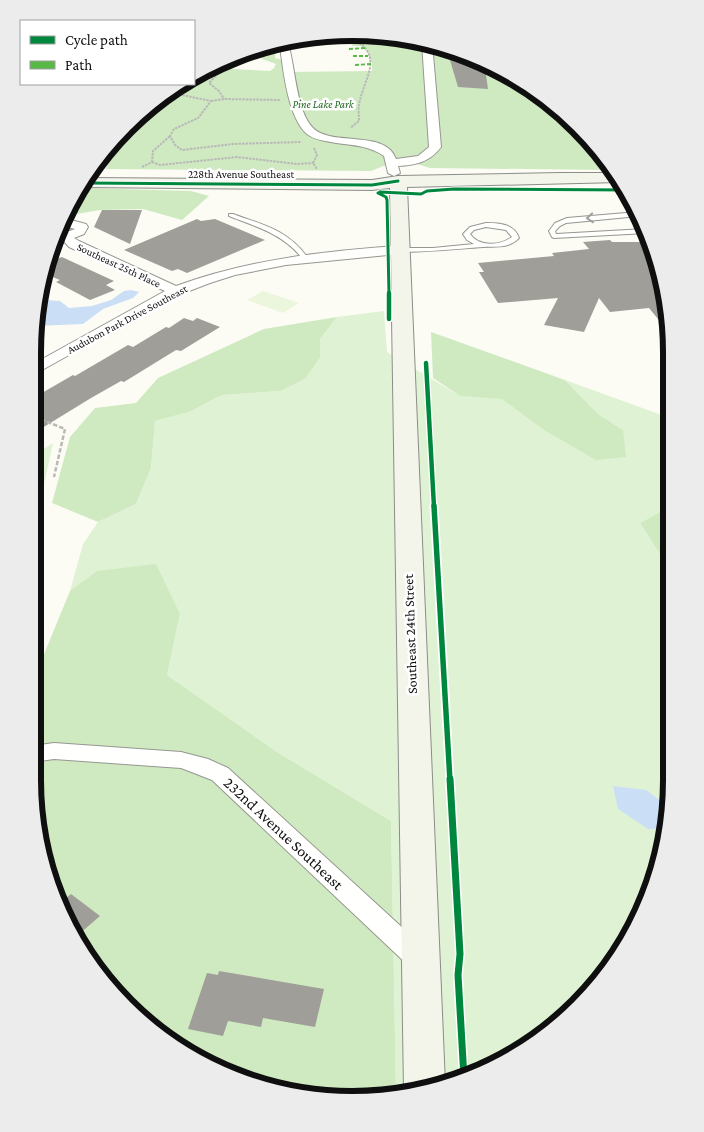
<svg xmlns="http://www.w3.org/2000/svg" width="704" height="1132" viewBox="0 0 704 1132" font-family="'Crimson Pro',serif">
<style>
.green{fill:#e0f2d4}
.forest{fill:#cfeac1}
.pitch{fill:#ebf6dd}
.water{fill:#cadff6}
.building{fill:#9f9e99}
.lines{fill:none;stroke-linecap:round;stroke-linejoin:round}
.lane-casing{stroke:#969692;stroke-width:2}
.street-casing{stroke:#969692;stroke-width:2}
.secondary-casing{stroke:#8c8c89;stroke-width:2}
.path-far1{stroke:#b9b9b8;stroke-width:2;stroke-dasharray:2.5 1;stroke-linecap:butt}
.path{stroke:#b9b9b8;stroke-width:2.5;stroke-dasharray:4.5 2;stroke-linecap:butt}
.lane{fill:#fffffd;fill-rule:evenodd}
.street{fill:#fffffd;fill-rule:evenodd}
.secondary{fill:#f4f5ea;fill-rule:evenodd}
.quiet{stroke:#58b947;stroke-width:2;stroke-dasharray:4 2;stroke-linecap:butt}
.cycleway-far3-casing{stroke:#fff;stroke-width:5}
.cycleway-far2-casing{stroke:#fff;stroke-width:7}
.cycleway-far1-casing{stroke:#fff;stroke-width:9}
.cycleway-casing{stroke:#fff;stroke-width:10}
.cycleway-far3{stroke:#00873e;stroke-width:3}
.cycleway-far2{stroke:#00873e;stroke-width:4.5}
.cycleway-far1{stroke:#00873e;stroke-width:5.5}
.cycleway{stroke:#00873e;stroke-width:7}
.oneway{stroke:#9f9f9e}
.labels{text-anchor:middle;stroke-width:5;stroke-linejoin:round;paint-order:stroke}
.far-park-label{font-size:11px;font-style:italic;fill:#20681e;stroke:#fff}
.far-street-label{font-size:11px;fill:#0f0f0f;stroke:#fff}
.street-label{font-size:14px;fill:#0f0f0f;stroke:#fff}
.near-street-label{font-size:16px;fill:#0f0f0f;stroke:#fff}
.rim{fill:none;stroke:#0f0f0f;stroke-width:6}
</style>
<rect width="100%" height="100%" fill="#fcfcf4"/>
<path class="green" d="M 384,311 L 387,352 L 460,396 L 502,398 L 544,430 L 623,430 L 598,414 L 565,380 L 670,418 L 670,519 L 660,512 L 640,523 L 670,570 L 669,821 L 647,902 L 606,974 L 530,1045 L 454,1083 L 396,1092 L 391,821 L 277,752 L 167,675 L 180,614 L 70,591 L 83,544 L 98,522 L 136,504 L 151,468 L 155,421 L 189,412 L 222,395 L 281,391 L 305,379 L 320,358 L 320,339 L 337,317 Z
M 53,443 L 43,489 L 34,486 L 34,455 Z"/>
<path class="forest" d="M 310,35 L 434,43 L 546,98 L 609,170 L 430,168 L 401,159 L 371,171 L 106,169 L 119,139 L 183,84 L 194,84 L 194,75 L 214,68 L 270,71 L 274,68 L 276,64 L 262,59 L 260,55 L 279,46 L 279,50 L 276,51 L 275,58 L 283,60 L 287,72 L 372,71 L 372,63 L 365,46 L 352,46 L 351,43 L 289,45 L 288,43 Z
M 81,188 L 191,191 L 209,196 L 182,220 L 143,209 L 100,210 L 65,216 Z
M 337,317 L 320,339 L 320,358 L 305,379 L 281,391 L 222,395 L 189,412 L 155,421 L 151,468 L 136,504 L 98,522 L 52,503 L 70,437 L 95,408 L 136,403 L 158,378 L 264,329 Z
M 431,332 L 565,380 L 598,414 L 623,430 L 626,457 L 596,460 L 544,430 L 502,399 L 460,396 L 433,378 Z
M 660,512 L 670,519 L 670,570 L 640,523 Z
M 156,564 L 180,614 L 167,675 L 277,752 L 391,821 L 396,1092 L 352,1099 L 250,1083 L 174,1045 L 98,974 L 49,882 L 33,780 L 33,681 L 70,591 L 97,571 Z"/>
<path class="pitch" d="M 263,291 L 299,303 L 283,313 L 247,300 Z"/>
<path class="water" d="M 131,290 L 139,292 L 133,298 L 103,309 L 83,324 L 35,326 L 37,303 L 46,300 L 60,301 L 69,308 L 92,306 L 111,300 L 124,291 Z
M 613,786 L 646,790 L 669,807 L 667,829 L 648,829 L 618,809 Z"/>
<path class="building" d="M 447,50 L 485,68 L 488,89 L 458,87 Z
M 102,210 L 142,210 L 130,244 L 94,227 Z
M 197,219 L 201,221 L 215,219 L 265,240 L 187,273 L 178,269 L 172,271 L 124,250 Z
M 610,240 L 612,242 L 641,242 L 649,248 L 654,247 L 671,335 L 649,308 L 610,312 L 599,298 L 584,332 L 544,325 L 558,298 L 498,303 L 479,272 L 484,272 L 478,263 L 554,256 L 552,253 L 589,249 L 583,242 Z
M 62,257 L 114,281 L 106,285 L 115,290 L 90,300 L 56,282 L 60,280 L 45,274 L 48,262 Z
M 184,318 L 193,321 L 197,318 L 220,327 L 181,351 L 176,350 L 124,382 L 121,381 L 91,398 L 34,433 L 35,397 L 73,375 L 75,376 L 128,345 L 133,347 L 166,327 L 169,328 Z
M 71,894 L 100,916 L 78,935 L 60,903 Z
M 219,971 L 324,989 L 315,1027 L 263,1018 L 261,1027 L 228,1021 L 223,1036 L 188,1029 L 207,973 L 218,975 Z"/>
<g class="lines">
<g class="lane-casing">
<path id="lane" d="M 638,212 L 639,216 L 566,223 L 560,226 L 555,231 L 556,234 L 645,229 L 647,233 L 554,238 L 552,237 L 549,231 L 555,223 L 567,218 Z
M 229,214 L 233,214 C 263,225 288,230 307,257 L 302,258 C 283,234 257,227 229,216 Z
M 486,223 C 500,223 514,224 519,238 C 508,249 497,246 483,247 C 455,249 427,252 398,252 L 395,250 L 398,248 L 433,248 L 474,244 L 467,240 L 463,234 L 470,227 ZM 486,227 L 506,230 L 512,237 C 500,246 479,247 470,234 L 474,230 Z"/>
</g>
<g class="street-casing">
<path id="street" d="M 288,43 C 295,65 296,111 313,128 C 332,147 386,129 396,159 L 418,156 L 429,147 L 422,43 L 432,43 L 441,147 C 430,162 416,165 398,166 L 400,173 L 394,176 L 388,173 L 384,156 C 370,146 352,145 336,143 C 326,141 314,140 307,134 C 288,118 283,69 280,46 Z
M 71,220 L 86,224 L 88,227 L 84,234 L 74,238 L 79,241 L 176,286 C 248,260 322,251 398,246 L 404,250 L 398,254 L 286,265 L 235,275 L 210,283 L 171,298 L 35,374 L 35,363 L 165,291 L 69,247 L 60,237 L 55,236 L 61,222 ZM 71,228 L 75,229 L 70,231 L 61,229 Z
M 54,743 L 181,752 L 208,759 L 228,768 L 429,952 L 433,960 L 429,968 L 420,971 L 411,968 L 212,780 L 181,768 L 54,759 L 33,762 L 33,746 Z"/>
</g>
<g class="secondary-casing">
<path id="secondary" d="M 560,173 L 612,173 L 620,182 L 407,187 L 445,1084 L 404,1091 L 390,188 L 372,190 L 81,187 L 87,178 L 372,180 L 398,176 Z"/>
</g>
<path class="path-far1" d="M 350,38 C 387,54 363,79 359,105 C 358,110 359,116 359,121 L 350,128
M 223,68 L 209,83 L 219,91 L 224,99
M 172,93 L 211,101 L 198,118 L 174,129 L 170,136 L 175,145 L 182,150 L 233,144 L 301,142
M 211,101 L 224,99 L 280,100
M 314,148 L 317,155 L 313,163 L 317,169
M 152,162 L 160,165 L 237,157 L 297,164 L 313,163
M 142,167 L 152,162 L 153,151 L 170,136"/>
<path class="path" d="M 35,417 L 65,429 L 54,477"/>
<use href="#lane" class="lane"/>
<use href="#street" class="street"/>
<use href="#secondary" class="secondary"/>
<path class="quiet" d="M 349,49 L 365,48
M 353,56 L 368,56
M 355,65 L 371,64"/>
<g class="cycleway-far3-casing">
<path id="cycleway-far3" d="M 84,183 L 372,185 L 398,181
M 380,192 L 421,194 L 427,191 L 454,189 L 627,190
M 380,192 L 378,193 L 386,197 L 387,200 L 389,294"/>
</g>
<g class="cycleway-far2-casing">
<path id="cycleway-far2" d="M 389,293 L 389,319
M 426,363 L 434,507"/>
</g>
<g class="cycleway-far1-casing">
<path id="cycleway-far1" d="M 434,506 L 450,781"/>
</g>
<g class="cycleway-casing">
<path id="cycleway" d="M 450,779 L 460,954 L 458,975 L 464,1078"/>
</g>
<use href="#cycleway-far3" class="cycleway-far3"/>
<use href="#cycleway-far2" class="cycleway-far2"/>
<use href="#cycleway-far1" class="cycleway-far1"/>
<use href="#cycleway" class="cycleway"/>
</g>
<defs><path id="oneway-chevron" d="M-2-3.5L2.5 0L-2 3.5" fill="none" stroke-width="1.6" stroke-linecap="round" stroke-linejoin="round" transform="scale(1.25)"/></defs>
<use class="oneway" href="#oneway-chevron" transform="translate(590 218) rotate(175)"/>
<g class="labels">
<g class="far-park-label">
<text x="323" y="108">Pine Lake Park</text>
</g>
<g class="far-street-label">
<text x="241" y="178">228th Avenue Southeast</text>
<text transform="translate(119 265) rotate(25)" y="4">Southeast 25th Place</text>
<text transform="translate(127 319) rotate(-28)" y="4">Audubon Park Drive Southeast</text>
</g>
<g class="street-label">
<text transform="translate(410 634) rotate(-92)" y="5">Southeast 24th Street</text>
</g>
<g class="near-street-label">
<text transform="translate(284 833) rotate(43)" y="6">232nd Avenue Southeast</text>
</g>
</g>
<path d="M0 0H704V1132H0ZM352 41H352A311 311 0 0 1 663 352V780A311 311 0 0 1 352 1091H352A311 311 0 0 1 41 780V352A311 311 0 0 1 352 41Z" fill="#ececec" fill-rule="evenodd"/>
<path class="rim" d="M352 41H352A311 311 0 0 1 663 352V780A311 311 0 0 1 352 1091H352A311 311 0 0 1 41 780V352A311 311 0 0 1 352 41Z"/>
<rect x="20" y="20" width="175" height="65" fill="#ffffff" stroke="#9f9f9f"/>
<rect x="30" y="36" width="25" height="8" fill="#00873e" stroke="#9f9f9f"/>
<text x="65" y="45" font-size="15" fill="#0f0f0f">Cycle path</text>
<rect x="30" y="61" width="25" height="8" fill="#58b947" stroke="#9f9f9f"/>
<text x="65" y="70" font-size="15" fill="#0f0f0f">Path</text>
</svg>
